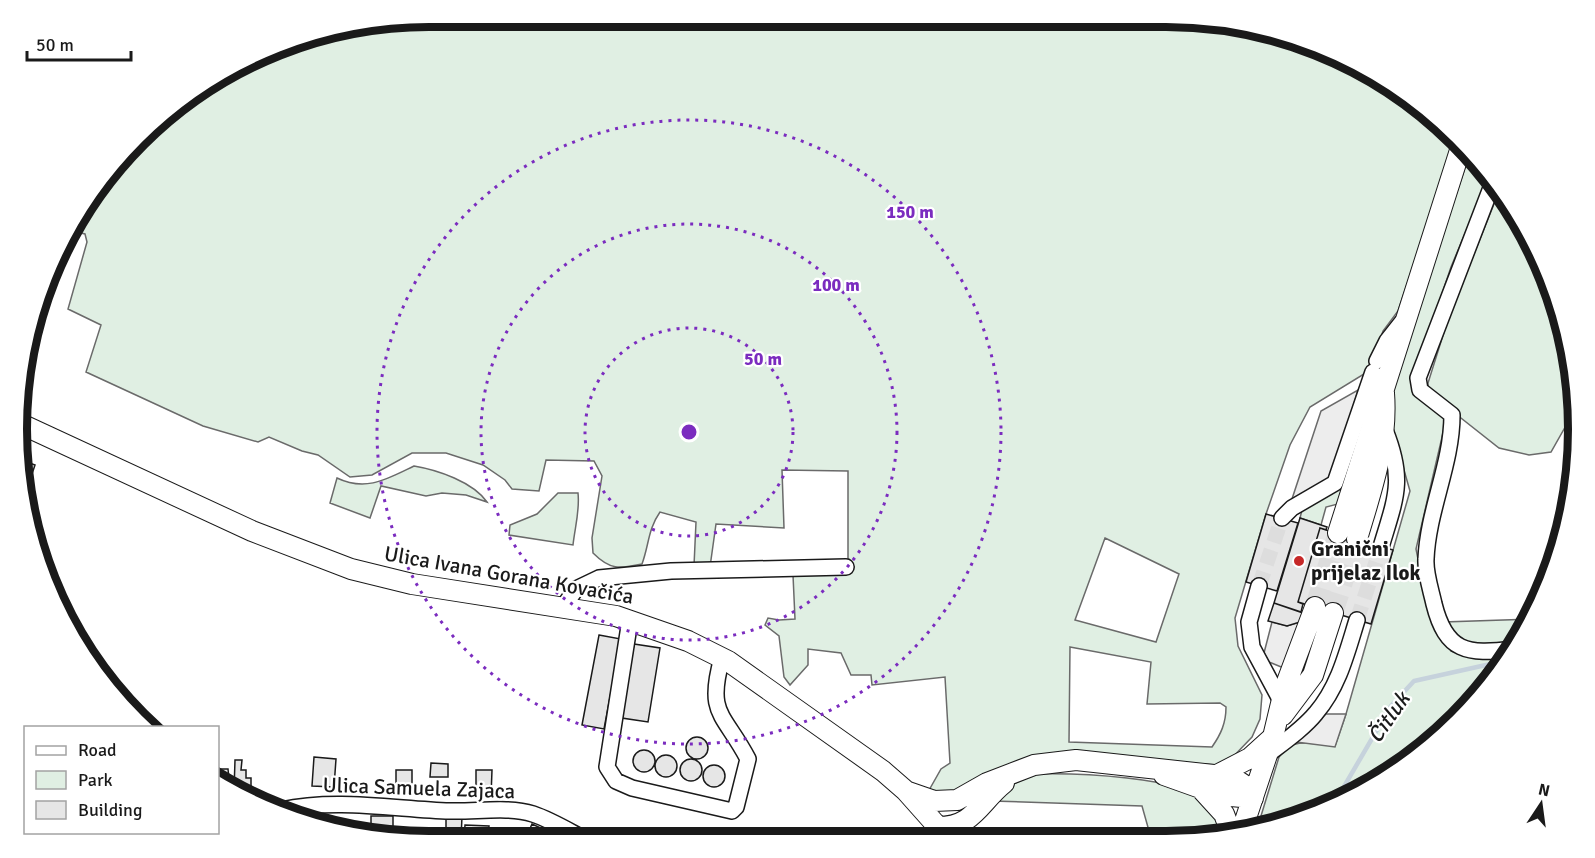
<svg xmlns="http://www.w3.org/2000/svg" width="1595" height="858" viewBox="0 0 1595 858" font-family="Signika,sans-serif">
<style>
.green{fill:#e0efe3;stroke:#6a6a6a;stroke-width:1.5;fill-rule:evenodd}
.parking{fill:#ededed;stroke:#6a6a6a;stroke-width:1.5}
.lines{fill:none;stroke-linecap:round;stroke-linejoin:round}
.stream{stroke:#c6d2dc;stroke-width:4.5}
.building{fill:#e6e6e6;stroke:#1a1a1a;stroke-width:1.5}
.minor-tunnel{stroke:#ddd;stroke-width:15;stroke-dasharray:15 8;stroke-linecap:butt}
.major-tunnel{stroke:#ddd;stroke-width:20;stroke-dasharray:20 10;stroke-linecap:butt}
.minor-casing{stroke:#1a1a1a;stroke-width:18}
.major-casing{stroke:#1a1a1a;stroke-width:22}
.minor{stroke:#fff;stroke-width:15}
.major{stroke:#fff;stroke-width:20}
.ring{fill:none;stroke:#7b2cbf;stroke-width:3;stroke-dasharray:3 6}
.poi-dot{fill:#c62828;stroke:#fff;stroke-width:2}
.labels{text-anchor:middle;stroke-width:4.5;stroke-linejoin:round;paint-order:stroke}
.poi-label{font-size:21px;font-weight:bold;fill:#1a1a1a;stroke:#fff;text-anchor:start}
.street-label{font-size:21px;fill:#1a1a1a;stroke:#fff}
.water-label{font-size:22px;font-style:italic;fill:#1a1a1a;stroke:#fff}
.rim{fill:none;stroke:#1a1a1a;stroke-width:8}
.centre{fill:#7b2cbf;stroke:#fff;stroke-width:3}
.ring-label{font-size:18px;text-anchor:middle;font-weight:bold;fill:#7b2cbf;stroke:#fff;stroke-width:4.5;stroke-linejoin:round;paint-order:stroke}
</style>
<rect width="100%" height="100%" fill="#fff"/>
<path class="green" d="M 429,17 L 1193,17 C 1219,22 1250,23 1275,31 C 1342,54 1408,87 1456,139 L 1398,311 L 1383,331 L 1369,371 L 1310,407 L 1290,445 L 1266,514 L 1235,618 L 1238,646 L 1262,695 L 1260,719 L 1252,737 L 1230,760 L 1220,765 L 1089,757 L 956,793 L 928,792 L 941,769 L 950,763 L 945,677 L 872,685 L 871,675 L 851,675 L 841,653 L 808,649 L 808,665 L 790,685 L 784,677 L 779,636 L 765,625 L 768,618 L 779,620 L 795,619 L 793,575 L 848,574 L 848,471 L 782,470 L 784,528 L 716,524 L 710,567 L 694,566 L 696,522 L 660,512 C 648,529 649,545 642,564 C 619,569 610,570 593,553 L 592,538 L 602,476 L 594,461 L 546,460 L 539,491 L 512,489 L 505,480 L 483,465 L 446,453 L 412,453 L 372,475 L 350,477 L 318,455 L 302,451 L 269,437 L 258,442 L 203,426 L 86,372 L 101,325 L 68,309 L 87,242 L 85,234 L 72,231 L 86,200 L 178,102 L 296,39 ZM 1105,538 L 1179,574 L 1156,642 L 1075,620 ZM 1070,647 L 1151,662 L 1147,704 L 1220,703 L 1226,707 C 1226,723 1221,734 1212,747 L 1069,742 Z
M 1470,153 L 1490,174 L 1451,267 L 1414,377 L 1446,420 L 1416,549 L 1425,594 L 1451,651 L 1476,657 L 1508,655 L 1458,720 L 1395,772 L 1299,819 L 1257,829 L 1279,757 C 1292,736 1314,744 1335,746 L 1346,714 L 1410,491 L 1388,414 L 1391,388 Z
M 1500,189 L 1536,246 L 1564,322 L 1577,406 L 1551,452 L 1529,455 L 1499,448 L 1428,392 L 1428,383 L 1449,316 Z
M 414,466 C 438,470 473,482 487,502 L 466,495 L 442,493 L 426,496 L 381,486 L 370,518 L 330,503 L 337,478 C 366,492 387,479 414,466 Z
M 1343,487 L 1338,504 L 1326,507 L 1321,525 L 1300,518 L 1302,510 Z
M 558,493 L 578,493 C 580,510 575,527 573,545 L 509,535 L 510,525 L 537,514 Z
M 1530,619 L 1517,643 L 1466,644 L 1444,622 Z
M 1035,774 C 1073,773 1184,776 1210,803 C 1217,811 1220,827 1224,837 L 1151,838 L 1142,806 L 993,801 L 1007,787 Z"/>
<path class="parking" d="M 1358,390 L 1332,479 L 1291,502 L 1321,411 Z
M 1272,622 L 1287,626 L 1300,622 L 1286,669 L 1269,662 L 1264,653 Z
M 1326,714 L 1346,714 L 1335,747 L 1296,742 Z"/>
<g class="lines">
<path class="stream" d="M 1335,802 L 1391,706 L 1414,681 L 1504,661"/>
</g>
<path class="building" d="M 18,459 L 35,465 L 26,492 Z
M 1266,514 L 1298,523 L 1277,591 L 1246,582 Z
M 1300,518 L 1327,527 L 1326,530 L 1320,528 L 1298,602 L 1303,604 L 1301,612 L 1274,603 Z
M 1320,528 L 1393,550 L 1371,624 L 1298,602 Z
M 1274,603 L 1303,613 L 1300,622 L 1287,626 L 1268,621 Z
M 599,635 L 621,639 L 604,729 L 582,725 Z
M 634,644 L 660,648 L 648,722 L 622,718 Z
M686 748a11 11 0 1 1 22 0a11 11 0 1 1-22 0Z
M633 761a11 11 0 1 1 22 0a11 11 0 1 1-22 0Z
M655 766a11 11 0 1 1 22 0a11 11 0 1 1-22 0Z
M 314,757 L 336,759 L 334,787 L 312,786 Z
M680 770a11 11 0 1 1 22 0a11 11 0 1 1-22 0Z
M 235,760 L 242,760 L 241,770 L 246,770 L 246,778 L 251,778 L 251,795 L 234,791 Z
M 431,763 L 448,764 L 448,777 L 430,777 Z
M703 776a11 11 0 1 1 22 0a11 11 0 1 1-22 0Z
M 221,769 L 228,769 L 230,789 L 218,782 L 218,778 L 221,777 Z
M 396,770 L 412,770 L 412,792 L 396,792 Z
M 476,770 L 492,770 L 491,797 L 476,797 Z
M 371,816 L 393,816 L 393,836 L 371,835 Z
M 446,816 L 462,816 L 461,840 L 419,841 L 419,833 L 446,833 Z
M 347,821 L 348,832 L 330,829 L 330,823 Z
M 532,824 L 543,829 L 538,840 L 525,840 Z
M 465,825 L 489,826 L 488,840 L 464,840 Z"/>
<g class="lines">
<path class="minor-tunnel" d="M 1259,586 L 1282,518
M 1357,620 L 1381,547"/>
<path class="major-tunnel" d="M 1315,607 L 1338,533
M 1333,613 L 1357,539"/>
<g class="minor-casing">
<path id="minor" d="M 1494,180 L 1418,378 L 1420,390 L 1452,415 C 1452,464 1428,510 1426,559 C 1425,573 1431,590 1434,604 C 1446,652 1467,655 1513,649
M 1377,361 L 1387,341 L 1402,322
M 1282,518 L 1292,508 L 1335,483 L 1373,372
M 1381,547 C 1396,497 1405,480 1385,430
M 1259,586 L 1249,622 L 1252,647 L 1281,701
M 563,607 L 576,589 L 599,578 L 671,571 L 846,567
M 630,620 L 607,767 L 616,781 L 632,788 L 732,811 L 736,807 L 748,759 C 724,713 706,715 722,658
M 1267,755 C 1284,742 1303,729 1316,713 C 1339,686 1347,652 1357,620
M 281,810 C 336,798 394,809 450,811 C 476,812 508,806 533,814 C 551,820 569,831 586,840"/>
</g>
<g class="major-casing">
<path id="major" d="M 21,424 L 252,531 L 351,569 L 412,584 L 616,616 L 688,641 L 728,661 L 883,771 L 906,791 L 938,827
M 1338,533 L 1462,144
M 1357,539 C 1371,491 1388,445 1384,393
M 1283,715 L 1313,675 L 1333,613
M 1219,774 L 1250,758 L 1271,739
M 1164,775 L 1220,795 L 1253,798
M 1203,791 L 1224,814 L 1232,835
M 908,792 L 934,801 L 957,800 L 987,783 L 1034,765 L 1076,760 L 1232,777 L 1247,787 L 1253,798
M 938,827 C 974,827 979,803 1004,783
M 1241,833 L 1273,737 L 1285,687 L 1315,607"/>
</g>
<use href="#minor" class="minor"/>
<use href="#major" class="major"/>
</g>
<g class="ring">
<circle cx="689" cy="432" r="104"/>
<circle cx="689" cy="432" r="208"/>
<circle cx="689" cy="432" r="312"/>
</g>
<circle class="poi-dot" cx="1299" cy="561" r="6"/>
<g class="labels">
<g class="poi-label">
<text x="1311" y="556">Granični<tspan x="1311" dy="24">prijelaz Ilok</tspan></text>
</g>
<g class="street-label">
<text transform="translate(509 575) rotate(10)" y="7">Ulica Ivana Gorana Kovačića</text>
<text transform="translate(419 788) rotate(2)" y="7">Ulica Samuela Zajaca</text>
</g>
<g class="water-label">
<text transform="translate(1388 717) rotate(-55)" y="8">Čitluk</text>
</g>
</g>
<path d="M0 0H1595V858H0ZM429 27H1166A402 402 0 0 1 1568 429V429A402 402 0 0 1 1166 831H429A402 402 0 0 1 27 429V429A402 402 0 0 1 429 27Z" fill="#fff" fill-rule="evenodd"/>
<path class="rim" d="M429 27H1166A402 402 0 0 1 1568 429V429A402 402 0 0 1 1166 831H429A402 402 0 0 1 27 429V429A402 402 0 0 1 429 27Z"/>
<circle cx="689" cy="432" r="9" class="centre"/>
<g class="ring-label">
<text x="910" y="218">150 m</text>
<text x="836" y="291">100 m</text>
<text x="763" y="365">50 m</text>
</g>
<rect x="24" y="726" width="195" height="108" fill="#ffffff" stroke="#a3a3a3" stroke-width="1.5"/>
<rect x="36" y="746" width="30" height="9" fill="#ffffff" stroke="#a3a3a3" stroke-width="1.5"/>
<text x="78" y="756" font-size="18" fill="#1a1a1a">Road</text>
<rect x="36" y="771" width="30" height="18" fill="#e0efe3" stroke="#a3a3a3" stroke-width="1.5"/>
<text x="78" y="786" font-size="18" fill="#1a1a1a">Park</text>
<rect x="36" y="801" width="30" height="18" fill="#e6e6e6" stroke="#a3a3a3" stroke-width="1.5"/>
<text x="78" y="816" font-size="18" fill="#1a1a1a">Building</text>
<g transform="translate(1541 804) rotate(13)" stroke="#ffffff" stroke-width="4.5" paint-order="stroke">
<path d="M0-4.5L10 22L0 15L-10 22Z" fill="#1a1a1a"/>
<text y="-9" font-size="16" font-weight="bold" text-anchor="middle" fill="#1a1a1a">N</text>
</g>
<path d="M27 51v9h104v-9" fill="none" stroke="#1a1a1a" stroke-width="3"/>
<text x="36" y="51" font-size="18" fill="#1a1a1a" stroke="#ffffff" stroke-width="4.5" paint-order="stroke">50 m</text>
</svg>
